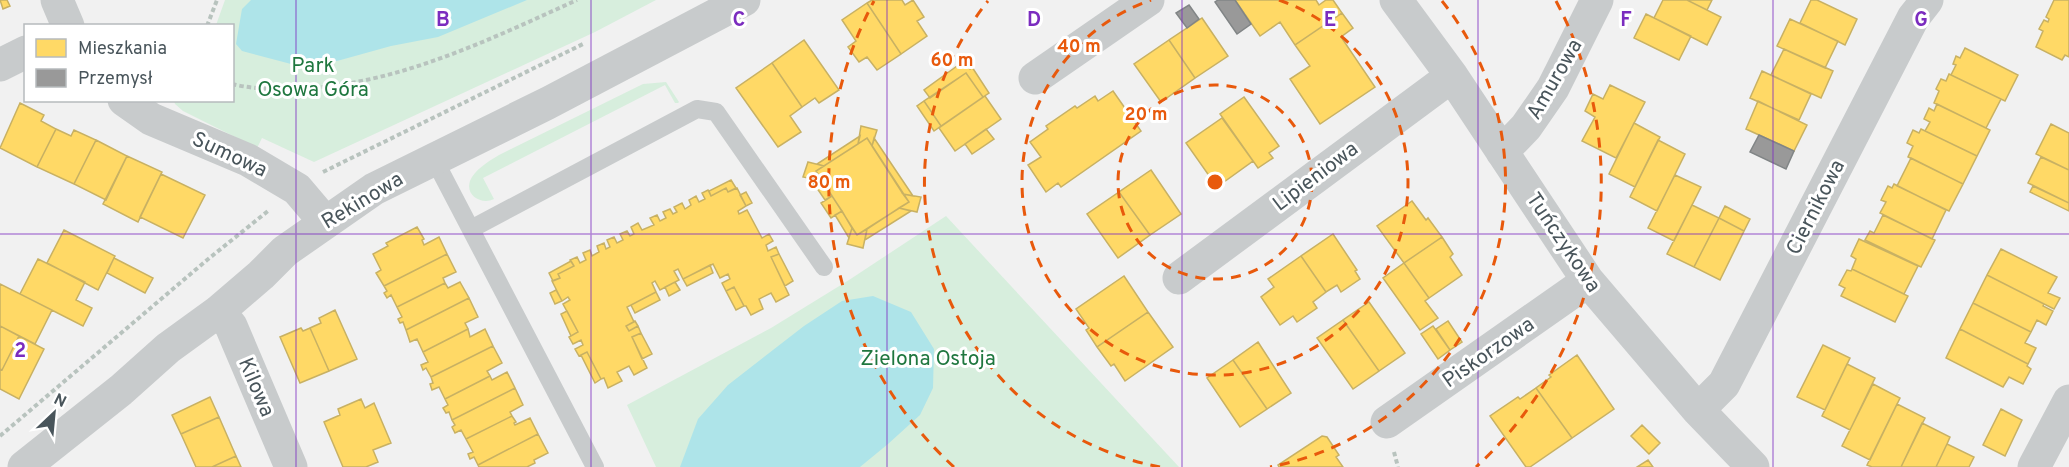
<svg xmlns="http://www.w3.org/2000/svg" width="2069" height="467" viewBox="0 0 2069 467" font-family="Overpass,sans-serif">
<style>
.green{fill:#d7eedd}
.water{fill:#aee4e9}
.homes{fill:#ffd966;stroke:#c8b163;stroke-width:1.5}
.industry{fill:#999;stroke:#818586;stroke-width:1.5}
.lines{fill:none;stroke-linecap:round;stroke-linejoin:round}
.path{stroke:#b8c3be;stroke-width:4;stroke-dasharray:4.5 3;stroke-linecap:butt}
.lane{stroke:#c8cbcc;stroke-width:18}
.street{stroke:#c8cbcc;stroke-width:33}
.grid{fill:none;stroke:#7b2cbf;stroke-width:1.5;stroke-opacity:0.55}
.ring{fill:none;stroke:#e8590c;stroke-width:3;stroke-dasharray:10 8}
.labels{text-anchor:middle;stroke-width:6;stroke-linejoin:round;paint-order:stroke}
.park-label{font-size:21px;fill:#1f773f;stroke:#fff}
.street-label{font-size:21px;fill:#49555b;stroke:#fff}
.grid-label{font-size:20px;text-anchor:middle;font-weight:bold;fill:#7b2cbf;stroke:#fff;stroke-width:6;stroke-linejoin:round;paint-order:stroke}
.centre{fill:#e8590c;stroke:#fff;stroke-width:3}
.ring-label{font-size:18px;text-anchor:middle;font-weight:bold;fill:#e8590c;stroke:#fff;stroke-width:6;stroke-linejoin:round;paint-order:stroke}
</style>
<rect width="100%" height="100%" fill="#f1f1f1"/>
<path class="green" d="M 225,0 L 656,0 L 595,32 L 314,162 L 262,138 L 257,148 L 183,111 L 175,104 L 174,101 L 232,100 L 232,26 L 216,25 Z
M 666,82 L 679,102 L 678,103 L 675,103 L 665,85 L 483,178 L 494,199 C 482,205 465,196 470,181 C 474,170 489,161 499,155 L 643,84 Z
M 946,216 L 1179,467 L 656,467 L 627,405 L 771,328 L 849,280 Z"/>
<path class="water" d="M 251,0 L 527,0 L 438,37 L 391,46 L 337,61 L 291,64 L 242,51 L 236,44 L 242,9 Z
M 873,296 L 911,312 L 934,349 L 933,388 L 920,415 L 888,444 L 860,467 L 680,467 L 698,419 L 728,385 L 804,326 L 842,301 Z"/>
<path class="homes" d="M 0,0 L 7,0 L 10,6 L 3,9 Z
M 872,0 L 902,0 L 905,5 L 913,0 L 924,17 L 917,21 L 927,36 L 901,54 L 867,3 Z
M 1235,0 L 1316,0 L 1319,5 L 1326,0 L 1333,0 L 1342,13 L 1295,45 L 1280,22 L 1260,36 Z
M 1663,0 L 1687,0 L 1721,17 L 1707,45 L 1654,18 Z
M 1687,0 L 1712,0 L 1707,10 Z
M 1811,0 L 1817,0 L 1857,19 L 1845,45 L 1800,23 Z
M 2054,0 L 2069,0 L 2069,57 L 2065,55 L 2062,60 L 2036,47 L 2043,31 L 2039,29 L 2044,20 L 2048,22 L 2049,19 L 2046,17 Z
M 867,3 L 901,54 L 877,70 L 867,57 L 859,62 L 848,47 L 856,41 L 842,20 Z
M 1342,13 L 1353,28 L 1341,37 L 1375,87 L 1320,124 L 1290,79 L 1310,66 L 1295,45 Z
M 1646,14 L 1691,36 L 1679,60 L 1634,38 Z
M 1202,18 L 1228,56 L 1195,78 L 1169,40 Z
M 1790,19 L 1838,41 L 1825,68 L 1777,46 Z
M 804,40 L 839,90 L 819,103 L 815,98 L 802,107 L 772,63 Z
M 1169,40 L 1195,78 L 1161,102 L 1134,64 Z
M 1965,48 L 2018,75 L 2005,101 L 1951,75 L 1956,65 L 1953,64 L 1956,56 L 1960,58 Z
M 1784,49 L 1833,71 L 1821,98 L 1771,75 Z
M 964,61 L 970,69 L 972,67 L 989,93 L 983,97 L 966,73 L 930,98 L 924,90 Z
M 772,63 L 802,107 L 790,116 L 801,132 L 778,147 L 736,88 Z
M 1762,71 L 1811,94 L 1799,120 L 1750,98 Z
M 966,73 L 983,97 L 941,126 L 924,101 Z
M 1949,74 L 2001,99 L 1986,128 L 1934,103 L 1939,91 L 1936,89 L 1941,79 L 1946,81 Z
M 1610,85 L 1645,102 L 1616,158 L 1582,141 L 1595,117 L 1585,111 L 1593,94 L 1603,99 Z
M 1113,91 L 1141,131 L 1061,187 L 1058,183 L 1046,192 L 1028,165 L 1041,157 L 1030,142 L 1048,129 L 1046,126 L 1075,106 L 1077,108 L 1095,96 L 1098,101 Z
M 985,96 L 1001,119 L 955,151 L 939,128 Z
M 1244,97 L 1279,146 L 1269,153 L 1273,158 L 1258,168 L 1220,114 Z
M 924,101 L 941,126 L 934,131 L 917,106 Z
M 1758,101 L 1807,125 L 1794,151 L 1746,129 Z
M 20,103 L 44,115 L 41,121 L 56,129 L 37,167 L 0,148 Z
M 1937,104 L 1990,130 L 1977,156 L 1925,131 L 1930,122 L 1924,119 L 1929,108 L 1934,111 Z
M 1222,118 L 1253,161 L 1217,187 L 1186,143 Z
M 1634,123 L 1660,137 L 1635,187 L 1609,174 Z
M 2051,124 L 2069,133 L 2069,170 L 2036,154 Z
M 861,126 L 877,130 L 872,146 L 867,138 L 858,144 Z
M 56,129 L 71,136 L 74,130 L 96,140 L 74,184 L 37,167 Z
M 986,129 L 994,139 L 972,154 L 965,144 Z
M 1921,129 L 1977,156 L 1963,184 L 1908,157 L 1913,146 L 1907,143 L 1913,130 L 1919,133 Z
M 860,136 L 858,144 L 824,166 L 817,164 Z
M 867,138 L 909,202 L 857,235 L 816,171 Z
M 874,138 L 913,196 L 903,194 L 872,146 Z
M 96,140 L 127,156 L 106,200 L 74,184 Z
M 1658,140 L 1685,154 L 1657,211 L 1630,197 Z
M 127,156 L 162,172 L 138,222 L 103,204 Z
M 2041,157 L 2069,170 L 2069,203 L 2028,183 Z
M 1911,158 L 1963,184 L 1949,211 L 1897,186 Z
M 808,162 L 824,166 L 816,171 L 822,181 L 803,177 Z
M 1151,170 L 1181,214 L 1150,235 L 1119,192 Z
M 161,174 L 205,195 L 183,238 L 140,217 Z
M 1675,175 L 1701,187 L 1674,241 L 1648,228 Z
M 810,178 L 822,181 L 832,196 L 825,200 Z
M 731,180 L 736,188 L 728,192 L 726,188 L 711,196 L 709,191 Z
M 1894,184 L 1946,210 L 1932,239 L 1880,213 L 1886,202 L 1881,200 L 1888,186 L 1892,188 Z
M 2033,186 L 2069,203 L 2069,211 L 2030,192 Z
M 726,188 L 728,192 L 737,188 L 746,206 L 738,211 L 739,214 L 747,210 L 762,238 L 769,234 L 773,241 L 766,245 L 768,251 L 776,247 L 779,254 L 771,257 L 789,295 L 776,302 L 771,293 L 759,299 L 763,309 L 751,315 L 746,306 L 744,306 L 734,287 L 726,291 L 722,283 L 730,279 L 728,274 L 720,278 L 713,264 L 683,279 L 678,269 L 674,271 L 679,280 L 660,290 L 655,281 L 652,283 L 656,292 L 627,307 L 634,322 L 626,326 L 629,331 L 638,326 L 641,333 L 632,337 L 647,368 L 634,375 L 629,366 L 617,372 L 622,381 L 608,388 L 604,378 L 601,379 L 587,352 L 579,356 L 575,349 L 583,345 L 581,340 L 573,344 L 569,337 L 578,332 L 563,304 L 570,300 L 568,297 L 562,301 L 552,281 L 560,278 L 558,274 L 574,266 L 570,260 L 577,257 L 580,263 L 586,260 L 583,253 L 590,250 L 592,256 L 599,252 L 597,246 L 604,243 L 606,249 L 610,247 L 607,240 L 614,237 L 617,243 L 623,240 L 620,234 L 627,231 L 630,236 L 634,234 L 631,227 L 638,223 L 642,230 L 654,225 L 650,218 L 657,215 L 660,221 L 666,218 L 663,212 L 670,209 L 673,214 L 677,212 L 674,207 L 682,203 L 685,209 L 691,205 L 689,200 L 696,196 L 699,202 L 705,199 L 702,193 L 708,190 L 711,196 Z
M 746,192 L 752,203 L 746,206 L 740,195 Z
M 1119,192 L 1150,235 L 1118,258 L 1087,214 Z
M 903,194 L 921,197 L 917,212 L 899,208 L 909,202 Z
M 832,196 L 842,211 L 831,218 L 821,203 Z
M 1412,201 L 1426,220 L 1428,218 L 1442,237 L 1404,263 L 1377,226 Z
M 1692,205 L 1719,218 L 1694,267 L 1667,254 Z
M 1725,206 L 1750,219 L 1744,231 L 1719,218 Z
M 899,208 L 911,211 L 865,240 L 867,229 Z
M 842,211 L 852,228 L 849,238 L 835,215 Z
M 1883,215 L 1935,240 L 1921,267 L 1865,240 L 1870,231 L 1874,233 Z
M 1719,218 L 1744,231 L 1720,280 L 1694,267 Z
M 417,227 L 424,239 L 422,240 L 424,245 L 439,237 L 447,254 L 384,286 L 376,273 L 381,270 L 373,254 L 388,246 L 386,243 Z
M 852,228 L 857,235 L 867,229 L 863,248 L 847,244 Z
M 64,230 L 115,256 L 98,290 L 47,263 Z
M 1333,234 L 1357,270 L 1355,271 L 1360,279 L 1341,292 L 1337,285 L 1326,292 L 1301,256 Z
M 1442,237 L 1453,254 L 1450,257 L 1462,275 L 1429,298 L 1404,263 Z
M 1859,239 L 1918,266 L 1904,294 L 1852,269 L 1856,259 L 1851,256 Z
M 2001,249 L 2057,277 L 2048,293 L 2060,298 L 2054,309 L 1987,275 Z
M 447,254 L 456,272 L 443,278 L 445,283 L 397,307 L 391,295 L 387,298 L 384,293 L 387,291 L 384,286 Z
M 779,254 L 793,281 L 785,286 L 771,257 Z
M 1301,256 L 1326,292 L 1313,302 L 1317,308 L 1297,322 L 1293,316 L 1280,325 L 1261,297 L 1274,287 L 1268,279 Z
M 114,258 L 153,278 L 145,293 L 107,273 Z
M 38,259 L 85,282 L 76,300 L 92,308 L 83,326 L 20,294 Z
M 571,261 L 574,266 L 558,274 L 560,278 L 553,281 L 549,273 Z
M 1404,263 L 1429,298 L 1425,301 L 1438,318 L 1420,330 L 1383,278 Z
M 710,265 L 713,273 L 687,286 L 683,279 Z
M 1852,269 L 1908,296 L 1895,322 L 1841,296 L 1845,288 L 1839,285 L 1847,270 L 1851,271 Z
M 1987,275 L 2044,304 L 2043,306 L 2053,311 L 2046,325 L 2037,320 L 2031,332 L 1973,303 Z
M 1124,276 L 1148,312 L 1097,347 L 1086,330 L 1089,328 L 1076,309 Z
M 460,282 L 469,298 L 406,330 L 403,322 L 400,323 L 398,319 L 402,317 L 397,307 L 445,283 L 448,288 Z
M 675,282 L 680,290 L 669,296 L 665,287 Z
M 0,284 L 52,310 L 35,344 L 0,326 Z
M 734,287 L 744,306 L 736,310 L 726,291 Z
M 556,290 L 562,301 L 555,304 L 550,293 Z
M 656,292 L 660,300 L 635,313 L 631,305 Z
M 469,298 L 478,317 L 465,323 L 468,329 L 423,352 L 417,339 L 410,342 L 406,330 Z
M 1369,302 L 1405,353 L 1379,371 L 1343,320 Z
M 1973,303 L 2031,332 L 2025,343 L 2036,348 L 2028,364 L 1960,329 Z
M 335,310 L 357,359 L 329,371 L 310,328 L 321,323 L 319,318 Z
M 567,311 L 578,332 L 571,336 L 561,314 Z
M 1148,312 L 1173,347 L 1125,381 L 1114,364 L 1111,366 L 1097,347 Z
M 1343,320 L 1379,371 L 1353,389 L 1317,338 Z
M 635,321 L 638,326 L 629,331 L 626,326 Z
M 1448,321 L 1462,342 L 1450,350 L 1436,329 Z
M 0,326 L 19,336 L 2,370 L 0,369 Z
M 1433,326 L 1450,350 L 1438,359 L 1421,334 Z
M 301,328 L 303,331 L 310,328 L 329,371 L 300,383 L 280,337 Z
M 468,329 L 470,337 L 485,329 L 493,346 L 431,377 L 426,368 L 423,370 L 421,365 L 428,362 L 423,352 Z
M 1960,329 L 2028,364 L 2027,366 L 2031,369 L 2023,384 L 2009,377 L 2003,387 L 1946,358 Z
M 641,333 L 652,354 L 642,359 L 632,337 Z
M 19,336 L 44,349 L 19,399 L 0,389 L 0,369 L 2,370 Z
M 1258,342 L 1291,393 L 1267,409 L 1233,360 Z
M 1823,345 L 1850,358 L 1825,410 L 1797,397 Z
M 493,346 L 502,363 L 487,371 L 490,376 L 445,399 L 439,387 L 432,390 L 430,384 L 433,383 L 431,377 Z
M 587,352 L 601,379 L 595,383 L 581,355 Z
M 1577,355 L 1614,409 L 1572,438 L 1536,388 L 1551,377 L 1549,375 Z
M 1233,360 L 1267,409 L 1240,427 L 1207,378 Z
M 1847,364 L 1875,378 L 1850,430 L 1822,416 Z
M 507,372 L 515,388 L 452,420 L 449,412 L 446,413 L 443,408 L 448,405 L 445,399 L 490,376 L 492,380 Z
M 1873,384 L 1900,398 L 1870,460 L 1842,446 Z
M 515,388 L 523,405 L 510,412 L 512,416 L 466,439 L 461,430 L 455,433 L 452,427 L 455,425 L 452,420 Z
M 1536,388 L 1572,438 L 1530,467 L 1526,467 L 1490,416 L 1518,397 L 1520,399 Z
M 210,397 L 219,417 L 181,434 L 172,415 Z
M 361,399 L 365,408 L 374,403 L 391,443 L 373,450 L 378,462 L 366,467 L 343,467 L 324,422 L 340,415 L 338,409 Z
M 1897,404 L 1925,418 L 1901,467 L 1872,467 L 1867,465 Z
M 2001,409 L 2022,420 L 2005,456 L 1983,445 Z
M 512,416 L 516,422 L 514,423 L 515,425 L 530,418 L 538,434 L 478,465 L 474,457 L 470,459 L 468,454 L 473,452 L 466,439 Z
M 219,417 L 236,456 L 212,467 L 196,467 L 181,434 Z
M 1922,423 L 1950,437 L 1947,444 L 1936,467 L 1901,467 Z
M 1642,425 L 1660,443 L 1649,454 L 1631,436 Z
M 538,434 L 548,453 L 534,460 L 535,463 L 527,467 L 479,467 L 478,465 Z
M 1322,436 L 1327,437 L 1339,455 L 1336,457 L 1343,467 L 1279,467 L 1278,465 Z
M 1947,444 L 1974,457 L 1969,467 L 1936,467 Z
M 236,456 L 241,467 L 212,467 Z
M 1648,460 L 1653,467 L 1637,467 Z"/>
<path class="industry" d="M 1218,0 L 1235,0 L 1251,24 L 1237,34 L 1215,2 Z
M 1189,5 L 1199,19 L 1187,28 L 1176,13 Z
M 1759,135 L 1794,151 L 1786,169 L 1750,152 Z"/>
<g class="lines">
<path class="path" d="M 207,26 L 217,0
M 232,84 C 248,88 266,89 282,89 C 387,90 484,42 577,0
M 323,172 L 583,44
M 0,436 L 207,260 L 268,211
M 1394,452 L 1398,467"/>
<path class="lane" d="M 434,159 L 595,467
M 471,229 L 697,109 L 716,112 L 824,267"/>
<path class="street" d="M 57,0 L 68,26
M 1396,0 L 1452,76 L 1588,281 L 1698,410 L 1753,467
M 0,65 L 26,52
M 1035,78 L 1148,0
M 124,100 L 151,119 L 248,160 L 297,189 L 325,222
M 1502,152 L 1526,127 L 1553,88 L 1597,0
M 1179,278 L 1452,76
M 219,311 L 231,326 L 291,467
M 1698,410 L 1724,384 L 1913,18 L 1927,0
M 1387,422 L 1588,281
M 24,467 L 121,390 L 168,348 L 219,311 L 261,275 L 285,251 L 374,189 L 548,103 L 744,0
M 2034,467 L 2069,401"/>
</g>
<path class="grid" d="M 296,0 L 296,467M 591,0 L 591,467M 887,0 L 887,467M 1182,0 L 1182,467M 1478,0 L 1478,467M 1773,0 L 1773,467M 0,234 L 2069,234"/>
<g class="ring">
<circle cx="1215" cy="182" r="97"/>
<path d="M1279 0A193 193 0 1 1 1151 0"/>
<path d="M1160 467A290 290 0 0 1 988 1M1442 1A290 290 0 0 1 1270 467"/>
<path d="M954 467A386 386 0 0 1 874 1M1556 1A386 386 0 0 1 1476 467"/>
</g>
<g class="labels">
<g class="park-label">
<text x="313" y="72">Park<tspan x="313" dy="24">Osowa Góra</tspan></text>
<text x="928" y="365">Zielona Ostoja</text>
</g>
<g class="street-label">
<text transform="translate(1554 79) rotate(-60)" y="7">Amurowa</text>
<text transform="translate(230 154) rotate(25)" y="7">Sumowa</text>
<text transform="translate(1315 176) rotate(-37)" y="7">Lipieniowa</text>
<text transform="translate(362 200) rotate(-31)" y="7">Rekinowa</text>
<text transform="translate(1815 207) rotate(-63)" y="7">Ciernikowa</text>
<text transform="translate(1564 242) rotate(56)" y="7">Tuńczykowa</text>
<text transform="translate(1488 352) rotate(-35)" y="7">Piskorzowa</text>
<text transform="translate(257 387) rotate(67)" y="7">Kilowa</text>
</g>
</g>
<g class="grid-label">
<text x="443" y="26">B</text>
<text x="739" y="26">C</text>
<text x="1034" y="26">D</text>
<text x="1330" y="26">E</text>
<text x="1626" y="26">F</text>
<text x="1921" y="26">G</text>
<text x="20" y="357">2</text>
</g>
<circle cx="1215" cy="182" r="9" class="centre"/>
<g class="ring-label">
<text x="1079" y="52">40 m</text>
<text x="952" y="66">60 m</text>
<text x="1146" y="120">20 m</text>
<text x="829" y="188">80 m</text>
</g>
<rect x="24" y="24" width="210" height="78" fill="#ffffff" stroke="#b6bbbd" stroke-width="1.5"/>
<rect x="36" y="39" width="30" height="18" fill="#ffd966" stroke="#b6bbbd" stroke-width="1.5"/>
<text x="78" y="54" font-size="18" fill="#49555b">Mieszkania</text>
<rect x="36" y="69" width="30" height="18" fill="#999999" stroke="#b6bbbd" stroke-width="1.5"/>
<text x="78" y="84" font-size="18" fill="#49555b">Przemysł</text>
<g transform="translate(54 413) rotate(26)" stroke="#ffffff" stroke-width="4.5" paint-order="stroke">
<path d="M0-4.5L10 22L0 15L-10 22Z" fill="#49555b"/>
<text y="-9" font-size="16" font-weight="bold" text-anchor="middle" fill="#49555b">N</text>
</g>
</svg>
